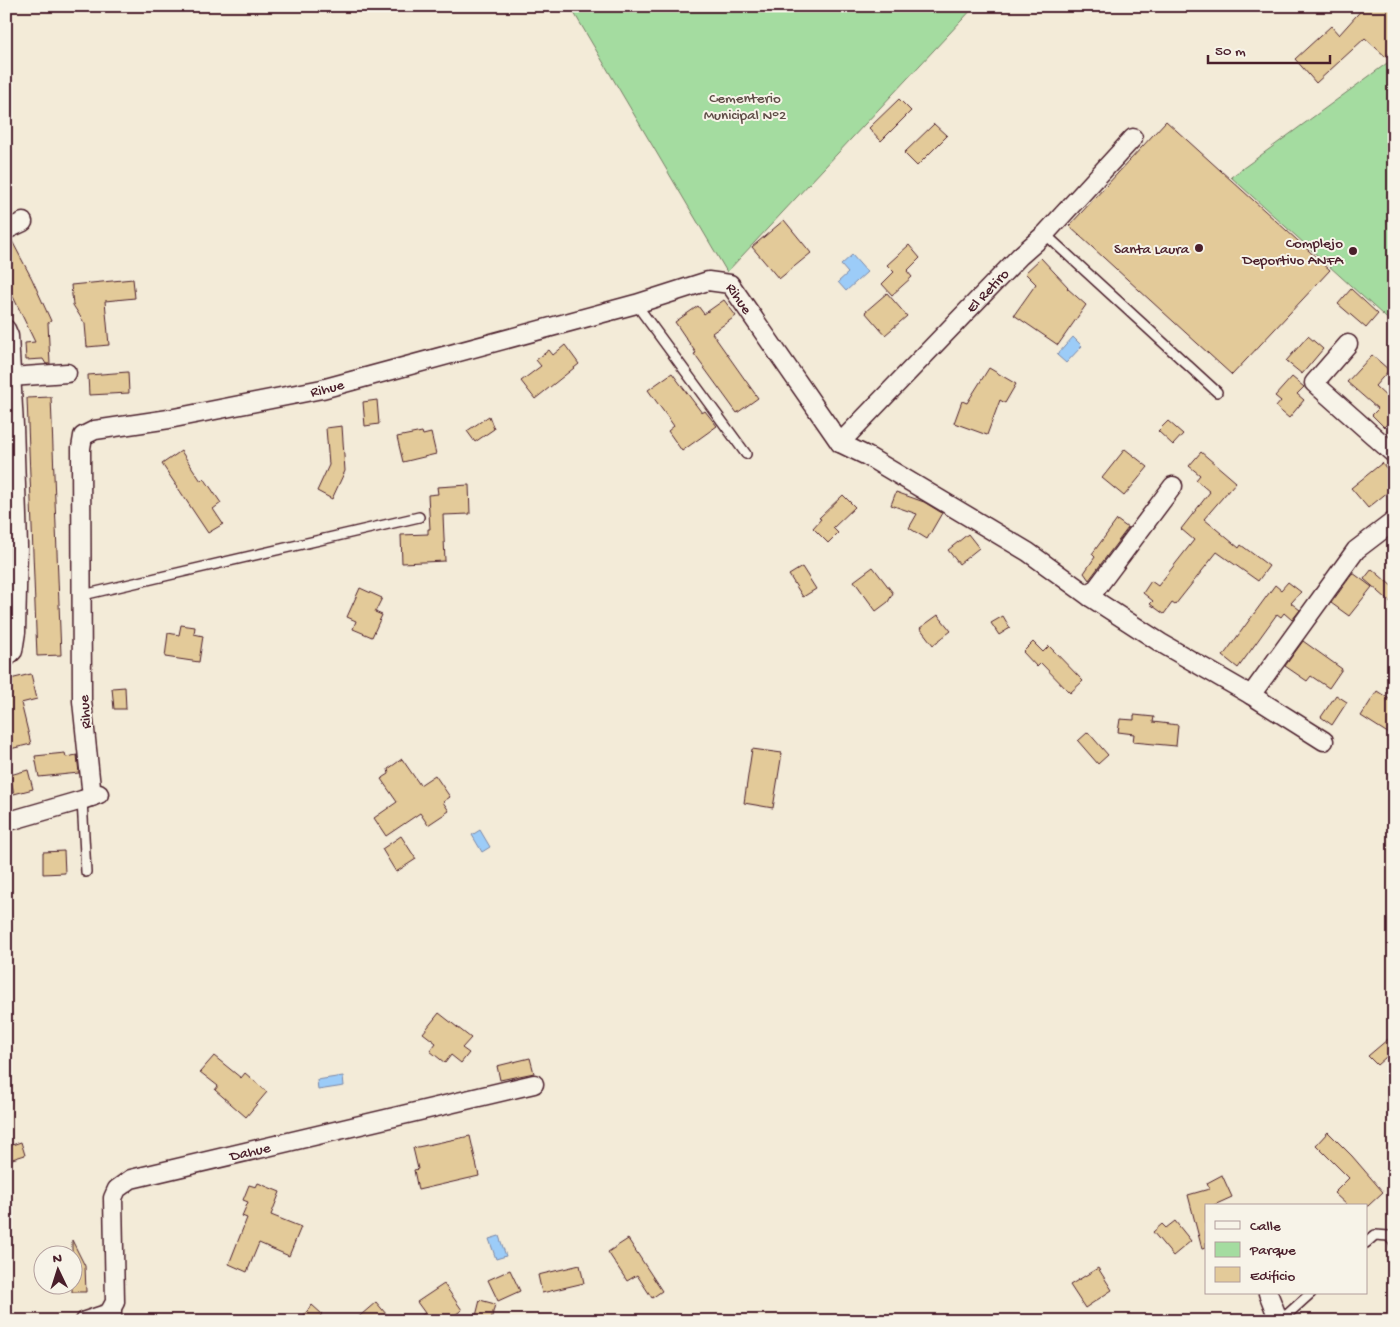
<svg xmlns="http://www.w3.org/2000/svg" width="1400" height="1327" viewBox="0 0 1400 1327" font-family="'Gochi Hand',sans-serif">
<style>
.green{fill:#a4dca0;stroke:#777e66}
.water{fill:#9cccf8;stroke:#7b87a6}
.building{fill:#e3ca99;stroke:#4a1f2b}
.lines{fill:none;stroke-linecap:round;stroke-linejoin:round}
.lane-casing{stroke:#4a1f2b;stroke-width:12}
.street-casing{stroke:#4a1f2b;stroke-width:21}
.lane{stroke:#f7f3e8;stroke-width:9}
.street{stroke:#f7f3e8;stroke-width:18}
.poi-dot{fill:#4a1f2b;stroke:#f7f3e8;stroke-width:2}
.labels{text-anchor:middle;stroke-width:4;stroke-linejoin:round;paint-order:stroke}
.park-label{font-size:15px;fill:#604e48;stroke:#f7f3e8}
.poi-label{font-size:15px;fill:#4a1f2b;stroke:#f7f3e8;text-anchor:end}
.street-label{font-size:15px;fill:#4a1f2b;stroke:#f7f3e8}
</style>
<rect width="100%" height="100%" fill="#f3ebd8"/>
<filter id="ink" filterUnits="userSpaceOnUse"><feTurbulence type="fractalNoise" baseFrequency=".02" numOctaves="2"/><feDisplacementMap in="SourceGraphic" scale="10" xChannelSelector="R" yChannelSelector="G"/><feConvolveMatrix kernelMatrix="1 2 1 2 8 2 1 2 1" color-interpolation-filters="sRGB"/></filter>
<g filter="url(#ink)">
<path class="green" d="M 570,6 L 975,6 L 727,272 Z
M 1394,58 L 1394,325 L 1231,177 Z"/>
<path class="water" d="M 852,255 L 867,272 L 846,291 L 838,282 L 848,273 L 841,265 Z
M 1073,337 L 1082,346 L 1066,363 L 1057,355 Z
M 480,830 L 490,847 L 482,852 L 472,835 Z
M 343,1076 L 344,1086 L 318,1090 L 317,1080 Z
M 499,1236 L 506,1256 L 496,1259 L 489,1239 Z"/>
<path class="building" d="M 1365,6 L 1394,6 L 1394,48 L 1386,57 L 1365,38 L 1316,83 L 1295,59 L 1331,26 L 1339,35 Z
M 899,99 L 911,111 L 881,141 L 869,128 Z
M 1166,121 L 1330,270 L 1232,375 L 1069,226 Z
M 934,124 L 947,136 L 917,166 L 904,153 Z
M 784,220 L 811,253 L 779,279 L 752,247 Z
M 11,239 L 32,279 L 51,321 L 48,323 L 50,364 L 46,364 L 43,359 L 26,360 L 25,343 L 35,342 L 6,282 L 6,240 Z
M 909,245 L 920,258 L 907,271 L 912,277 L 892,295 L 882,284 L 894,272 L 887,265 Z
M 1041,258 L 1068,287 L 1067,288 L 1086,305 L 1058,345 L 1014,315 L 1036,284 L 1025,273 Z
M 133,279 L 135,298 L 105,301 L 109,345 L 87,347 L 85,324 L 73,305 L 71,285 Z
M 1351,289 L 1378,314 L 1366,328 L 1338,304 Z
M 887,293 L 907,316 L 885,335 L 865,312 Z
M 724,300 L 736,316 L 712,333 L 758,398 L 737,413 L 694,354 L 696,353 L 675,322 L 698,306 L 704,314 Z
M 1308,336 L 1323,349 L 1302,374 L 1286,361 Z
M 565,345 L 579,364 L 535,399 L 521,381 L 541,366 L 536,360 L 549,350 L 553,355 Z
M 1372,355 L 1389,370 L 1375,386 L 1394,404 L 1394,417 L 1384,427 L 1372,415 L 1378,409 L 1347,382 Z
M 989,368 L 1016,384 L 1005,403 L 1000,400 L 987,435 L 954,423 L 962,401 L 967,403 Z
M 128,372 L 129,393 L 89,395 L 88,375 Z
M 672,373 L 702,413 L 705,411 L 717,426 L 682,451 L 668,431 L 674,426 L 648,390 Z
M 1292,377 L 1304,387 L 1297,394 L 1304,400 L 1289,418 L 1276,407 L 1281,401 L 1275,396 Z
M 51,397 L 61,655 L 37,656 L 27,398 Z
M 377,400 L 379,424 L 365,426 L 363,402 Z
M 489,416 L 494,429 L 475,442 L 467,431 Z
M 1168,421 L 1183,434 L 1173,445 L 1158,431 Z
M 342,426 L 345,471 L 332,499 L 317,491 L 329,465 L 326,428 Z
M 422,432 L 423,435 L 431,433 L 436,454 L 403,462 L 397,437 Z
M 1125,449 L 1148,467 L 1124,496 L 1102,478 Z
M 181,451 L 201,481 L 204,478 L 221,503 L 213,509 L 223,524 L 208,533 L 162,464 Z
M 1201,452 L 1236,482 L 1204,519 L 1239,548 L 1241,545 L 1269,566 L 1258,581 L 1217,552 L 1175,605 L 1172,603 L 1164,614 L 1150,604 L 1153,601 L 1143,593 L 1151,581 L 1158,586 L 1194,540 L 1181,529 L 1210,492 L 1196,480 L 1200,475 L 1189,466 Z
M 1382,463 L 1394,477 L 1394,487 L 1368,508 L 1351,488 Z
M 469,485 L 470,514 L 443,515 L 445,561 L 402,563 L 401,535 L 428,534 L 428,529 L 430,529 L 428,495 L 438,494 L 437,487 Z
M 896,492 L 924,502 L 942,513 L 927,539 L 909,528 L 917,514 L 891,505 Z
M 843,495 L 855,507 L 833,528 L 838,533 L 828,543 L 813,528 L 821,519 L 819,518 Z
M 1117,520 L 1128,528 L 1089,580 L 1084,573 L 1095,557 L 1092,554 Z
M 968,534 L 979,548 L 959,564 L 948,550 Z
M 802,567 L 816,589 L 803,597 L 789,575 Z
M 873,567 L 893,593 L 888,602 L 876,611 L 854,581 Z
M 1372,569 L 1394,588 L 1394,605 L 1364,579 Z
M 1353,573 L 1372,587 L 1349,616 L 1331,603 Z
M 1288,582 L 1301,592 L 1291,603 L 1300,610 L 1292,620 L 1284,613 L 1281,617 L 1277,614 L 1238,668 L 1223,656 L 1275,585 L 1281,590 Z
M 360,588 L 382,598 L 375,612 L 382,615 L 372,637 L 353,629 L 356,621 L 347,617 Z
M 938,615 L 951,631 L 933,645 L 920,628 Z
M 1003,616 L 1010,628 L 999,635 L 991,623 Z
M 181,625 L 195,627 L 194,634 L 203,636 L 199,662 L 165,657 L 168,633 L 179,635 Z
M 1303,641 L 1342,669 L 1329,688 L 1311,676 L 1307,681 L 1285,666 Z
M 1033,642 L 1043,652 L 1049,646 L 1083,681 L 1070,693 L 1041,663 L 1037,667 L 1023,652 Z
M 31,674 L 37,699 L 21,703 L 31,744 L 6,750 L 6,680 Z
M 125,687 L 126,709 L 114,709 L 112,688 Z
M 1377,691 L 1394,702 L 1394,737 L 1361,716 Z
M 1336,695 L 1347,702 L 1332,725 L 1321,717 Z
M 1134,715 L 1154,717 L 1153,722 L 1178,725 L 1176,746 L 1133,742 L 1134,734 L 1118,732 L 1120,719 L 1134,720 Z
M 1088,732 L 1108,755 L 1098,764 L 1078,741 Z
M 752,749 L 782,753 L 773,808 L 744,803 Z
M 65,753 L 66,757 L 77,755 L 79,773 L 39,777 L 35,756 Z
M 402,759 L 420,785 L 435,775 L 450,797 L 443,802 L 449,811 L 428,825 L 420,813 L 386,836 L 374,818 L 397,802 L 381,779 L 389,774 L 388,769 Z
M 28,770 L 33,789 L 14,794 L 10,775 Z
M 401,836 L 416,859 L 396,872 L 382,849 Z
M 64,851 L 65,873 L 43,874 L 43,852 Z
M 439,1013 L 471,1038 L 462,1048 L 469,1053 L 461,1063 L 451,1055 L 445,1063 L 430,1051 L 436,1043 L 423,1033 Z
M 1394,1034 L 1394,1050 L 1377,1065 L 1368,1056 Z
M 214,1056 L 241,1078 L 245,1073 L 267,1092 L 246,1117 L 215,1090 L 218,1086 L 200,1072 Z
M 530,1058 L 534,1073 L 500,1080 L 497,1066 Z
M 1328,1132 L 1352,1156 L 1383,1192 L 1368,1206 L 1348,1206 L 1334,1193 L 1349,1178 L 1316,1145 Z
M 470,1136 L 479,1176 L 418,1190 L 414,1170 L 418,1169 L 413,1148 Z
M 21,1142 L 25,1155 L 6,1161 L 6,1147 Z
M 1222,1175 L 1232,1197 L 1212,1206 L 1206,1206 L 1206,1248 L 1202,1249 L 1188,1195 L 1209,1189 L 1207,1183 Z
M 258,1183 L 280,1192 L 271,1215 L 301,1227 L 289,1256 L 259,1243 L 247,1272 L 229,1264 L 247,1218 L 242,1216 L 248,1202 L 243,1200 L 249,1185 L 256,1187 Z
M 1175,1221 L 1191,1241 L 1173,1256 L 1153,1232 L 1162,1224 L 1166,1228 Z
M 628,1239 L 662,1291 L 652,1298 L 637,1275 L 627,1281 L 608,1252 Z
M 72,1240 L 85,1266 L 86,1292 L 72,1292 Z
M 580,1265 L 584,1283 L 542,1293 L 538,1275 Z
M 1098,1268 L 1112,1290 L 1085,1308 L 1070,1285 Z
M 510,1270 L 520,1291 L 498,1301 L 488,1280 Z
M 444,1284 L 462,1310 L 446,1321 L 413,1321 L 425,1313 L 417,1302 Z
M 480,1300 L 495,1304 L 491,1320 L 476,1316 Z
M 376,1302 L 392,1321 L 354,1321 Z
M 312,1305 L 322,1314 L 316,1321 L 299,1321 Z"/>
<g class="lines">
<g class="lane-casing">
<path id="lane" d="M 1045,234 L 1217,392
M 636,304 L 746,454
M 83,595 L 419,517
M 82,800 L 86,872
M 1366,1243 L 1375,1235 L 1389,1236 L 1394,1243
M 116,1305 L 117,1321
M 1280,1321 L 1311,1293"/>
</g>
<g class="street-casing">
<g id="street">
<path d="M 6,230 L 23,222"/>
<path d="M 6,329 L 9,336 L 14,426 L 18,546 L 16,632 L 13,651 L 6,658"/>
<path d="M 1348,344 L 1314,383 L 1394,454"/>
<path d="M 11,377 L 67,373"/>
<path id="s1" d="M 840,443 L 1020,256 L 1045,234 L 1133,138"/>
<path d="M 1090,597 L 1173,486"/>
<path d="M 1251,695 L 1356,550 L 1394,521"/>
<path id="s2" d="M 92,797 L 82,701 L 81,448 L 83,436 L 95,430 L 169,419 L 322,389 L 636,304 L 708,281 L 730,284 L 840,443 L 867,456 L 1028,552 L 1090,597 L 1161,643 L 1251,695 L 1324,741"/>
<path d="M 6,822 L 82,800 L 99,794"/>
<path d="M 1268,1293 L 1279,1321"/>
<path id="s3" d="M 85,1321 L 109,1313 L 115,1302 L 113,1198 L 117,1189 L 131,1179 L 534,1084"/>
</g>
</g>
<use href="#lane" class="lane"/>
<use href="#street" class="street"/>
</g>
</g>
<g class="poi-dot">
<circle cx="1199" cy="248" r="5"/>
<circle cx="1353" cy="251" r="5"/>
</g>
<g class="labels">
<g class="park-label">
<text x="745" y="102">Cementerio<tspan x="745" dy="17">Municipal N°2</tspan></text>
</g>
<g class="poi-label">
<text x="1343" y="247">Complejo<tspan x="1343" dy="17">Deportivo ANFA</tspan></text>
<text x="1189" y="253">Santa Laura</text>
</g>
<g class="street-label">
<text dy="5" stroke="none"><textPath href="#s1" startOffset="212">El Retiro</textPath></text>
<text dy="5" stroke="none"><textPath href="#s2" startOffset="1046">Rihue</textPath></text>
<text dy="5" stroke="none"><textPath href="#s2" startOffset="611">Rihue</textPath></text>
<text transform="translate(84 712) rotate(-94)" y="5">Rihue</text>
<text dy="5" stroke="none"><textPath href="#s3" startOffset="291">Dahue</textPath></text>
</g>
</g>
<rect width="1400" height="1327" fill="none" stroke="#f7f3e8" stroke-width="25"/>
<rect x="12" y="12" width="1375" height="1302" fill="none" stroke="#4a1f2b" stroke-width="2" filter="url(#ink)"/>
<rect x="1205" y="1204" width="162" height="90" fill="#f7f3e8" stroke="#b29e9c"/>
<rect x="1215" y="1221" width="25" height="8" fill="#f7f3e8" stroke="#b29e9c"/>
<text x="1250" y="1230" font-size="15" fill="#4a1f2b">Calle</text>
<rect x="1215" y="1242" width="25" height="15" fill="#a4dca0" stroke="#b29e9c"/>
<text x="1250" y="1254" font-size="15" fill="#4a1f2b">Parque</text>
<rect x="1215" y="1267" width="25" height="15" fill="#e3ca99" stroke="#b29e9c"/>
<text x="1250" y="1280" font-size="15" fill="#4a1f2b">Edificio</text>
<g transform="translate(58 1270) rotate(356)"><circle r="24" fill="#f7f3e8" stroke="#b29e9c"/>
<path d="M0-4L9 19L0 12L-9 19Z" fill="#4a1f2b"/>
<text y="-8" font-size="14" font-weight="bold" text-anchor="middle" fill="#4a1f2b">N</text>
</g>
<path d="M1208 55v8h122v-8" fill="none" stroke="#4a1f2b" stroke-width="2.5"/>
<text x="1215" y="55" font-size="15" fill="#4a1f2b" stroke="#f7f3e8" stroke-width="4" paint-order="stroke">50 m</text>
</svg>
